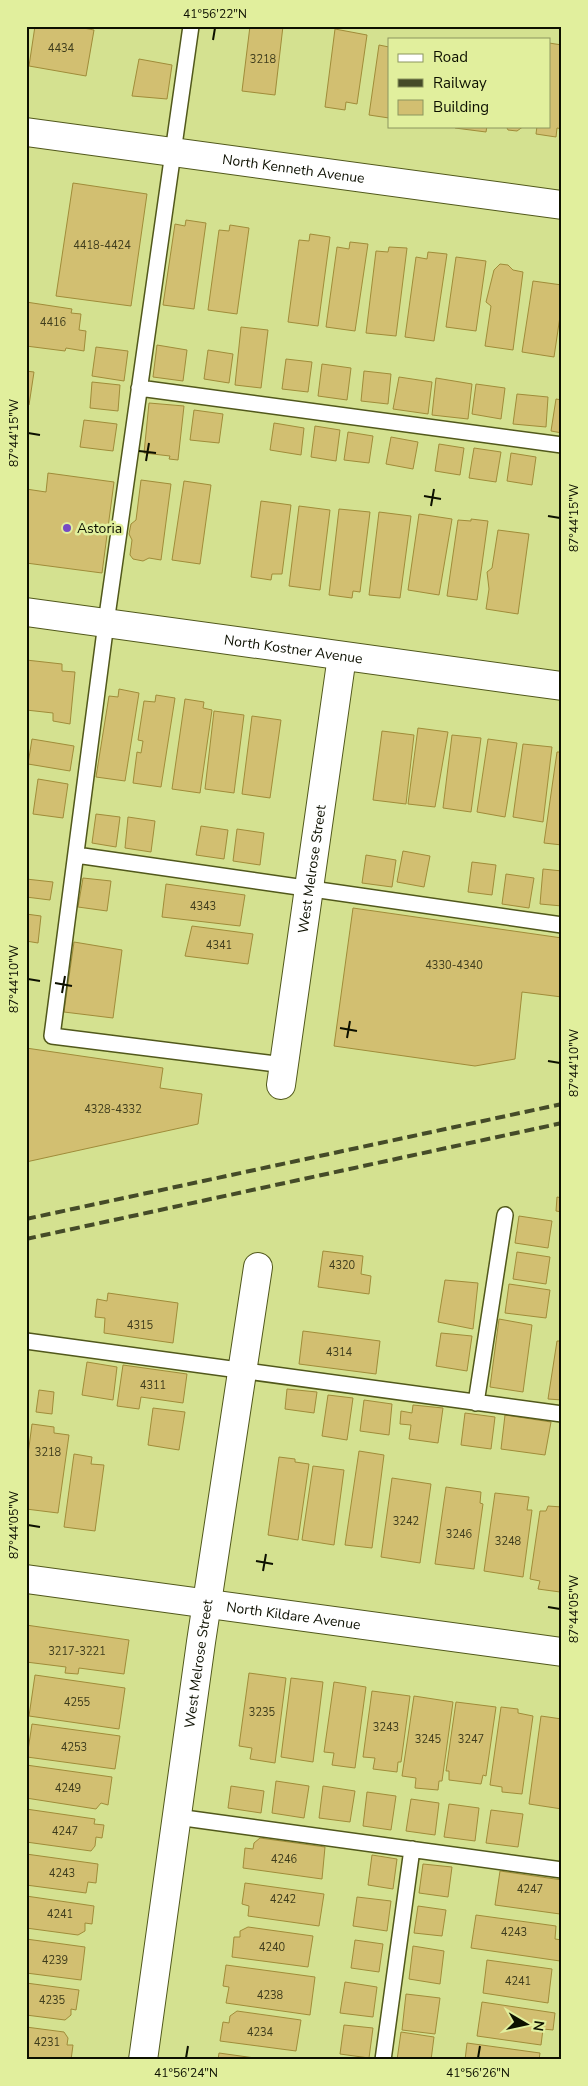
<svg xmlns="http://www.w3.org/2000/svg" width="588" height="2086" viewBox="0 0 588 2086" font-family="'Nunito Sans',sans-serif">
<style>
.building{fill:#d2bf71;stroke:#a08c39}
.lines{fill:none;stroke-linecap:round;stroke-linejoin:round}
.lane-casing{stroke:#51581b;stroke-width:18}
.street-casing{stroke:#51581b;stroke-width:30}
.lane{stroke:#fff;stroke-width:15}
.street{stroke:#fff;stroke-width:28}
.rail{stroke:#454b28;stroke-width:4;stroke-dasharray:10 5;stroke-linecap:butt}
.ticks{fill:none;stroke:#0d1000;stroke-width:2}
.poi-dot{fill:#764bc4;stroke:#e1ef9d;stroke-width:2}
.labels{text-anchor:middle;stroke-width:5;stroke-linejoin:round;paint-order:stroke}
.number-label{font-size:11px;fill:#3e3c1c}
.street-label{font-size:14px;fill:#0d1000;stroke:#e1ef9d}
.poi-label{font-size:14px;fill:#0d1000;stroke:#e1ef9d;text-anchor:start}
.neatline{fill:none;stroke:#0d1000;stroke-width:2}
.ticks-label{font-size:12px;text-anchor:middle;fill:#0d1000}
</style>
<rect width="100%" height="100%" fill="#d4e190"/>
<path class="building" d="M 35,26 L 64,28 L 73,26 L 94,30 L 86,76 L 29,66 Z
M 250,26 L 283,26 L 275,95 L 242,91 Z
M 335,29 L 367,35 L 357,104 L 346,102 L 345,110 L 325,107 Z
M 549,43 L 562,45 L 562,129 L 557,128 L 556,137 L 536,134 L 537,126 L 549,126 Z
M 379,45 L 389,47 L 389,118 L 369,115 Z
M 139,59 L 172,65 L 167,99 L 132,96 Z
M 456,126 L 487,126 L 486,132 L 455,128 Z
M 506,126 L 524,126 L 517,131 L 508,130 Z
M 73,183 L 147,194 L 131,306 L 56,296 Z
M 186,220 L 206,223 L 194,309 L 163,305 L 175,224 L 185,226 Z
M 230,225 L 249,228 L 237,314 L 208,310 L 219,230 L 229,231 Z
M 310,234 L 330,237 L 318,326 L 288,322 L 299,240 L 309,241 Z
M 350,242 L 368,244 L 355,331 L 326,327 L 337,247 L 349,249 Z
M 389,247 L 407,248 L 396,336 L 366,333 L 376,251 L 388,252 Z
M 428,252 L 447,254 L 434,341 L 405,337 L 416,257 L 427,259 Z
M 456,257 L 486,261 L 476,331 L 446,327 Z
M 500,264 L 508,265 L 513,270 L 523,272 L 513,350 L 485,346 L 491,306 L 486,302 L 494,270 Z
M 533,281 L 562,285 L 562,303 L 554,357 L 522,352 Z
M 26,302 L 72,309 L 71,313 L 81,314 L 79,330 L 86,331 L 84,351 L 66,348 L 65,351 L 26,346 Z
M 241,327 L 268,330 L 261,388 L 235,385 Z
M 157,345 L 187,350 L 183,381 L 153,377 Z
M 96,347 L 128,351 L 124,381 L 92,376 Z
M 208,350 L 233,354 L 229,383 L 204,379 Z
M 286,359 L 312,362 L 308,392 L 282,389 Z
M 322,364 L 351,368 L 347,400 L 318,396 Z
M 26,371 L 34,372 L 29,405 L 26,405 Z
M 364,371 L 391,374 L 388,404 L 361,401 Z
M 399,377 L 432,382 L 428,414 L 393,409 Z
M 436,378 L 472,384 L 468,419 L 432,415 Z
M 92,382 L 120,385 L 118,411 L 90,408 Z
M 476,384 L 505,388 L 501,419 L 472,414 Z
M 517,394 L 548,397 L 546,427 L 513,424 Z
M 556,399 L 562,400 L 562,433 L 551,431 Z
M 149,403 L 184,406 L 178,460 L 169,459 L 170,456 L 144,453 Z
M 194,410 L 223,414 L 219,443 L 190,440 Z
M 84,420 L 117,424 L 113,451 L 80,447 Z
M 274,423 L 304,428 L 301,455 L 270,450 Z
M 315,426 L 340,430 L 336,461 L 311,457 Z
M 348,432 L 373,436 L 369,463 L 344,460 Z
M 391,437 L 418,442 L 413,469 L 386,464 Z
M 439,444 L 464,448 L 460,475 L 435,471 Z
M 474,448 L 501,452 L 496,482 L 469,478 Z
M 511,453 L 536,457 L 532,485 L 507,481 Z
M 48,473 L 114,482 L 102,573 L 26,563 L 26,489 L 46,492 Z
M 141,480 L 171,484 L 161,560 L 149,558 L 143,561 L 133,559 L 130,555 L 132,540 L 129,534 L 131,524 L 136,520 Z
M 184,481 L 211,485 L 200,564 L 172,560 Z
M 261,501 L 291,505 L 282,574 L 272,574 L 271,580 L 251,577 Z
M 299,506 L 330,510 L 320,590 L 289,586 Z
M 339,509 L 370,512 L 360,592 L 353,591 L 352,598 L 329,595 Z
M 379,512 L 411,516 L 400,598 L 369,595 Z
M 419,514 L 452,519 L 439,595 L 408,590 Z
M 471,519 L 488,521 L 477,600 L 447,596 L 458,520 L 471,521 Z
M 498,530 L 529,534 L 518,614 L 486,609 L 489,589 L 487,572 L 492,568 Z
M 26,660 L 62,664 L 62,671 L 75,672 L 70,724 L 53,721 L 53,713 L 26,710 Z
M 119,689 L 139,693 L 125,781 L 96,777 L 109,696 L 118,697 Z
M 156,695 L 175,698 L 161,787 L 133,783 L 137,752 L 141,753 L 143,741 L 138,740 L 144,701 L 155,702 Z
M 185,699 L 204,702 L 203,708 L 212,710 L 200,793 L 172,789 Z
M 214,711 L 244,715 L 234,793 L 205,789 Z
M 252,716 L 281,720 L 270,798 L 242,794 Z
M 418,728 L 448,732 L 435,807 L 408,804 Z
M 382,731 L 414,735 L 406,804 L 373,800 Z
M 452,735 L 481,738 L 471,812 L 443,808 Z
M 32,739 L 74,746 L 70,771 L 28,764 Z
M 488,739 L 517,743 L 505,817 L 477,812 Z
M 523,744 L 552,747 L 543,822 L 513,817 Z
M 557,752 L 562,752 L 562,845 L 544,843 Z
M 38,779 L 68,784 L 63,818 L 33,814 Z
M 96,814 L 120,817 L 116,847 L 92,843 Z
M 128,817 L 155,821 L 151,852 L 125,848 Z
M 201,826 L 228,830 L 224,859 L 196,855 Z
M 237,829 L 264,833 L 260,865 L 233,861 Z
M 403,851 L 430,856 L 424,887 L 397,882 Z
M 366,855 L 396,860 L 392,887 L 362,883 Z
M 472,862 L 496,865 L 492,895 L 468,892 Z
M 543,869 L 562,871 L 562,906 L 540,904 Z
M 506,874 L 534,878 L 529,908 L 502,904 Z
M 83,878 L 111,881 L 107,911 L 78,907 Z
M 26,879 L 53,882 L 50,900 L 26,897 Z
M 166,884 L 245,895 L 240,926 L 162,917 Z
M 353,908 L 562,938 L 562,997 L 522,992 L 515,1059 L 475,1066 L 334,1046 Z
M 26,914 L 41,916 L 38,943 L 26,941 Z
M 192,926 L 253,934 L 248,964 L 185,956 Z
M 74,942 L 122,950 L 113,1018 L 64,1012 Z
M 26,1048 L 163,1068 L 160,1088 L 202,1094 L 198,1124 L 26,1162 Z
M 557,1197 L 562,1198 L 562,1212 L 556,1211 Z
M 519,1216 L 552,1221 L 548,1248 L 515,1243 Z
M 323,1251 L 363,1256 L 361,1274 L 371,1276 L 369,1294 L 318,1287 Z
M 517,1252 L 550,1257 L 546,1284 L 513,1279 Z
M 445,1280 L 478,1283 L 473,1329 L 438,1322 Z
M 509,1284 L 550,1290 L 546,1318 L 505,1313 Z
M 108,1293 L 178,1303 L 173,1343 L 104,1333 L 105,1318 L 95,1317 L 97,1299 L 107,1301 Z
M 499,1319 L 532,1325 L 523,1392 L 490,1387 Z
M 303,1331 L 380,1341 L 376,1374 L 299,1364 Z
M 441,1333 L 472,1336 L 467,1371 L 436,1366 Z
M 557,1341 L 562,1341 L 562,1400 L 548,1399 Z
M 87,1362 L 117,1367 L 113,1400 L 82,1395 Z
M 123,1365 L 187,1374 L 183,1403 L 141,1397 L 139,1409 L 117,1406 Z
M 287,1389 L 317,1392 L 314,1413 L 285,1409 Z
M 39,1390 L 54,1392 L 52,1414 L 36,1412 Z
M 328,1395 L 353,1398 L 347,1440 L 322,1436 Z
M 364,1400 L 392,1404 L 389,1435 L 360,1431 Z
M 413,1405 L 443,1408 L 438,1443 L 409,1439 L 411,1425 L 400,1424 L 401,1411 L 412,1413 Z
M 153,1408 L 185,1412 L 179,1450 L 148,1445 Z
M 465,1413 L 495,1417 L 491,1449 L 461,1445 Z
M 505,1415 L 551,1422 L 545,1455 L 501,1449 Z
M 32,1424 L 54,1427 L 54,1433 L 69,1435 L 58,1513 L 26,1509 L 26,1470 Z
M 359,1451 L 384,1455 L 372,1548 L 345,1545 Z
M 74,1454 L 92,1457 L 91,1464 L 104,1465 L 95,1531 L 64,1527 Z
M 279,1457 L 295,1459 L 295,1462 L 309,1464 L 298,1540 L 268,1535 Z
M 313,1466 L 344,1470 L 334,1545 L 302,1540 Z
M 392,1478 L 431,1484 L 420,1563 L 381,1557 Z
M 446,1487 L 481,1492 L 480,1503 L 483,1504 L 474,1569 L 435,1564 Z
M 495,1493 L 529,1497 L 527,1510 L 532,1510 L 523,1577 L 484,1571 Z
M 548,1506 L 562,1507 L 560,1592 L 538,1589 L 540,1581 L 530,1579 L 540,1511 L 546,1511 Z
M 26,1625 L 129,1640 L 124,1674 L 79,1668 L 78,1674 L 65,1673 L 66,1667 L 26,1662 Z
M 249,1673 L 286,1678 L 275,1763 L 250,1759 L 252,1748 L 239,1746 Z
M 35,1675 L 125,1688 L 119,1729 L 29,1716 Z
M 291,1678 L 323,1682 L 313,1762 L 281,1757 Z
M 334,1682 L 366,1687 L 355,1768 L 332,1765 L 334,1753 L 324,1752 Z
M 372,1691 L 410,1696 L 401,1762 L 398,1762 L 397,1772 L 373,1769 L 375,1758 L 363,1757 Z
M 414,1696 L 453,1702 L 442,1781 L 439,1781 L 438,1790 L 415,1788 L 416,1778 L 402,1776 Z
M 456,1702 L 496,1707 L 486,1776 L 483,1775 L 481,1784 L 449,1780 L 449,1771 L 446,1771 Z
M 501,1707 L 518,1709 L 518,1713 L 533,1716 L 522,1794 L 502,1792 L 502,1787 L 490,1785 Z
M 541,1716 L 562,1719 L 562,1809 L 529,1804 Z
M 32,1724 L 120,1736 L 115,1769 L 27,1757 Z
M 26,1765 L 112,1777 L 108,1805 L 101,1803 L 96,1809 L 26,1798 Z
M 276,1781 L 309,1786 L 304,1818 L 272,1813 Z
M 231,1786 L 264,1791 L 261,1813 L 228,1808 Z
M 323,1786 L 355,1791 L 350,1822 L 319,1818 Z
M 367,1792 L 396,1796 L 391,1830 L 363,1826 Z
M 411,1799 L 439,1803 L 435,1835 L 406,1831 Z
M 449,1804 L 479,1808 L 475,1841 L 444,1837 Z
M 26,1809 L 95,1819 L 94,1824 L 104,1825 L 102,1838 L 96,1837 L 95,1846 L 91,1851 L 26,1842 Z
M 491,1810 L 523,1814 L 518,1847 L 486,1843 Z
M 260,1838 L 325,1847 L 322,1879 L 243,1868 L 245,1848 L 253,1849 L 254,1843 Z
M 26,1854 L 98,1864 L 96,1883 L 88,1882 L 86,1893 L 26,1885 Z
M 372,1855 L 397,1859 L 393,1889 L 368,1885 Z
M 423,1864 L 452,1867 L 448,1897 L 419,1893 Z
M 500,1871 L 562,1880 L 560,1914 L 495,1905 Z
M 245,1883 L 324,1894 L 319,1926 L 248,1916 L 249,1906 L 242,1904 Z
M 26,1896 L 94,1906 L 92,1924 L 85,1923 L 85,1931 L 78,1935 L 26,1928 Z
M 357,1897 L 391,1901 L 387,1931 L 353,1926 Z
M 418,1906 L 446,1910 L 442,1936 L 414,1933 Z
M 476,1915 L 556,1926 L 555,1939 L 562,1940 L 560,1961 L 471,1948 Z
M 248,1927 L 313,1936 L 308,1967 L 232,1957 L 234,1937 L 240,1937 L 240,1931 Z
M 26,1939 L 85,1947 L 81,1980 L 26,1973 Z
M 355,1940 L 383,1944 L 379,1972 L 351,1968 Z
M 413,1946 L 444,1951 L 440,1984 L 409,1979 Z
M 487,1960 L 552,1969 L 548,2003 L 483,1993 Z
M 226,1965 L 315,1977 L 310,2015 L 226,2003 L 229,1987 L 223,1986 Z
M 345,1982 L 377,1987 L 373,2017 L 340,2013 Z
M 26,1983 L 79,1990 L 76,2010 L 71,2009 L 71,2015 L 65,2020 L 26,2015 Z
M 406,1994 L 440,1998 L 435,2034 L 402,2030 Z
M 482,2002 L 555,2013 L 553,2030 L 543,2029 L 541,2045 L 477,2036 Z
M 237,2011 L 301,2020 L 296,2051 L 220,2041 L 223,2022 L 229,2023 L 230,2016 Z
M 344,2025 L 373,2028 L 369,2058 L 340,2054 Z
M 26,2027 L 64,2032 L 68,2038 L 67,2045 L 73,2045 L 71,2060 L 26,2060 Z
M 401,2032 L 434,2037 L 431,2060 L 397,2060 Z
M 467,2043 L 540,2053 L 539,2060 L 465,2060 Z
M 219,2053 L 269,2060 L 218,2060 Z"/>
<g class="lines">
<g class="lane-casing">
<path id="lane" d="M 191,26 L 106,623 L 52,1036 L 284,1065
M 139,388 L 562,445
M 76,855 L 562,925
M 26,1341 L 562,1414
M 476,1403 L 505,1215
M 177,1817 L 562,1870
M 383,2060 L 412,1849"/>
</g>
<g class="street-casing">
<g id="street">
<path id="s1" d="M 26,132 L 562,205"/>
<path id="s2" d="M 26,612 L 562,686"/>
<path id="s3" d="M 281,1085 L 342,656"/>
<path id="s4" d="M 26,1579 L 562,1652"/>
<path id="s5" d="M 143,2060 L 201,1642 L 258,1267"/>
</g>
</g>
<use href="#lane" class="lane"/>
<use href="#street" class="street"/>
<path class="rail" d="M 26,1219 L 562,1104
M 26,1239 L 562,1123"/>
</g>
<path class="ticks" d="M 213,40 L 215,28M 28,433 L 40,435M 139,451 L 156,453M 146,461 L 149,443M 424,496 L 441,499M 431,506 L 434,489M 548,516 L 560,518M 28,979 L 40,981M 55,983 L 72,986M 62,993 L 65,976M 340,1028 L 357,1031M 347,1038 L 350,1021M 548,1061 L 560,1063M 28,1525 L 40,1527M 256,1561 L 273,1564M 263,1571 L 266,1554M 548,1607 L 560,1609M 186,2058 L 188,2046M 478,2058 L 480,2046"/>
<circle class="poi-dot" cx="67" cy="528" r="5"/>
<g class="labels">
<g class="number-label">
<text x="61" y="52">4434</text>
<text x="263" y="63">3218</text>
<text x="102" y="249">4418-4424</text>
<text x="53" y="326">4416</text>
<text x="203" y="910">4343</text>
<text x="219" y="949">4341</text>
<text x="454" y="969">4330-4340</text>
<text x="113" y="1113">4328-4332</text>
<text x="342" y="1269">4320</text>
<text x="140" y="1329">4315</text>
<text x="339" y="1356">4314</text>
<text x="153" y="1389">4311</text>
<text x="48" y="1456">3218</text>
<text x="406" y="1525">3242</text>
<text x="459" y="1538">3246</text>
<text x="508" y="1545">3248</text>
<text x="77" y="1655">3217-3221</text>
<text x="77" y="1706">4255</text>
<text x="262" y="1716">3235</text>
<text x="386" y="1731">3243</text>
<text x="428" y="1743">3245</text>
<text x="471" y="1743">3247</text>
<text x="74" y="1751">4253</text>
<text x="68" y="1792">4249</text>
<text x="65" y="1835">4247</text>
<text x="284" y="1863">4246</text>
<text x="62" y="1877">4243</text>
<text x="530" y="1893">4247</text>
<text x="283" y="1903">4242</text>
<text x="60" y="1918">4241</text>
<text x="514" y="1936">4243</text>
<text x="272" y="1951">4240</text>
<text x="55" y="1964">4239</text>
<text x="518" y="1985">4241</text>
<text x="270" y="1999">4238</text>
<text x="52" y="2004">4235</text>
<text x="260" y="2036">4234</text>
<text x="47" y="2046">4231</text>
</g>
<g class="street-label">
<text dy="5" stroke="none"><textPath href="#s1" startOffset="270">North Kenneth Avenue</textPath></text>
<text dy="5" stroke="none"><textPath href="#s2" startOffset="270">North Kostner Avenue</textPath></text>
<text dy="5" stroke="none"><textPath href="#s3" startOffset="218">West Melrose Street</textPath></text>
<text dy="5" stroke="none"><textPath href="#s4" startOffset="270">North Kildare Avenue</textPath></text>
<text dy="5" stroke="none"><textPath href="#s5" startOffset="400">West Melrose Street</textPath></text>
</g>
<g class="poi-label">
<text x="77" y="533">Astoria</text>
</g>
</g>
<rect width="588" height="2086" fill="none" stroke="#e1ef9d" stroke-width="55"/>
<rect x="388" y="38" width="162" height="90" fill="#e1ef9d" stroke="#8c965e"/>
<rect x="398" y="54" width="25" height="8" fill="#ffffff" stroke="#8c965e"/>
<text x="433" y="62" font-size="15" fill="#0d1000">Road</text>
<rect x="398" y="79" width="25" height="8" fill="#454b28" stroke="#8c965e"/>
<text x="433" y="88" font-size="15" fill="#0d1000">Railway</text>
<rect x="398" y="100" width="25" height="15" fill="#d2bf71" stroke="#8c965e"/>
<text x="433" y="112" font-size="15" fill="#0d1000">Building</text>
<g transform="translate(526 2024) rotate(99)" stroke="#e1ef9d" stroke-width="4" paint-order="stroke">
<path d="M0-4L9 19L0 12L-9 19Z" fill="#0d1000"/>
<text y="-8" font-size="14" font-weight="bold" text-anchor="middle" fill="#0d1000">N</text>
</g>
<rect x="28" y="28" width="532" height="2030" class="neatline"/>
<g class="ticks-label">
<text x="215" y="18">41°56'22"N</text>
<text transform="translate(14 433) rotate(-90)" y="4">87°44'15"W</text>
<text transform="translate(574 518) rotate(-90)" y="4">87°44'15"W</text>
<text transform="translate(14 979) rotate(-90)" y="4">87°44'10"W</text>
<text transform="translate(574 1063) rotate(-90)" y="4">87°44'10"W</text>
<text transform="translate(14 1525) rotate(-90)" y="4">87°44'05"W</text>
<text transform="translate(574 1609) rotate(-90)" y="4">87°44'05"W</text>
<text x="186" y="2077">41°56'24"N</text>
<text x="478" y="2077">41°56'26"N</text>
</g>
</svg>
